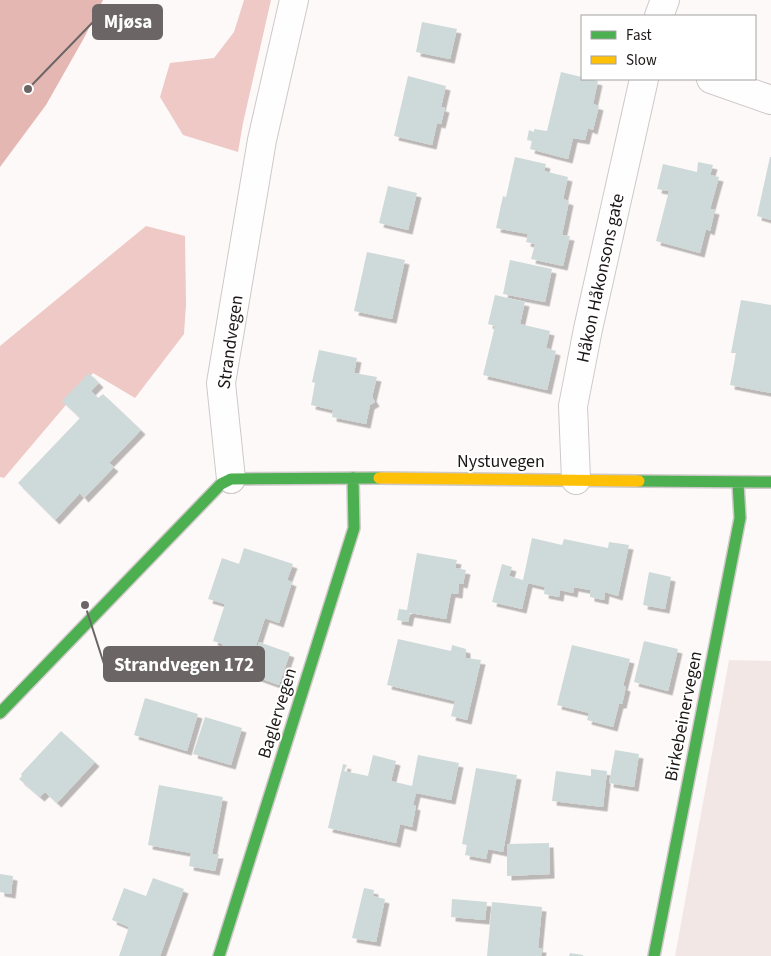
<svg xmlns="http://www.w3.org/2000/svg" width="771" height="956" viewBox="0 0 771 956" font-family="'Source Sans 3',sans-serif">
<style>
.built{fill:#f3e7e5}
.forest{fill:#eec9c5}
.water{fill:#e4b7b2}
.building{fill:#cedad9;filter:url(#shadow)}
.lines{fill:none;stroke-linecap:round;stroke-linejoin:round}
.street-casing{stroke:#cec9c8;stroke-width:30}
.fast-casing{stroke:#cec9c8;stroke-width:14}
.slow-casing{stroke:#cec9c8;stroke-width:14}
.street{stroke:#fffefe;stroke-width:28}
.fast{stroke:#4caf50;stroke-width:11}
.slow{stroke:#ffc107;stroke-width:11}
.labels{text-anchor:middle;stroke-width:4;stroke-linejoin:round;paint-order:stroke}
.street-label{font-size:18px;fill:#1c1716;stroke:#fff}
.leader{fill:none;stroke:#6b6665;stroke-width:2}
.callout-dot{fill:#6b6665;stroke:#fff;stroke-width:2}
.callout{fill:#6b6665;stroke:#6b6665;stroke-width:2}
.callout-label{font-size:19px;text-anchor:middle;font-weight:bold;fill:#fff}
</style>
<defs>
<filter id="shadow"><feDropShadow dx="4.5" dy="4.5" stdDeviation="0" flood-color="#0004"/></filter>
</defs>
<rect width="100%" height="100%" fill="#fdf9f8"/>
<path class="built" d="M 729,660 L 771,661 L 771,956 L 675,956 Z"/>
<path class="forest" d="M 244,0 L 271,0 L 243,123 L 238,152 L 183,135 L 160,97 L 170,63 L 214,58 L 234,32 Z
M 146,226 L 185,236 L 186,304 L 184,334 L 135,398 L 93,373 L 4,478 L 0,477 L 0,346 Z"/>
<path class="water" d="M 0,0 L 103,0 L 84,38 L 46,105 L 0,167 Z"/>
<path class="building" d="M 422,22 L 457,29 L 450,59 L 416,52 Z
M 561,72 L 598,81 L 593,104 L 599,106 L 593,130 L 588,128 L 585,140 L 573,138 L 568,159 L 530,149 L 532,141 L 527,140 L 529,130 L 534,132 L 534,129 L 547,131 Z
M 408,76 L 446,86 L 441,107 L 445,108 L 441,124 L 437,123 L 432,145 L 394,136 Z
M 515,157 L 546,164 L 544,171 L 568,177 L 563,199 L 569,201 L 562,235 L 570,236 L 563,266 L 531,259 L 535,244 L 526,242 L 528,234 L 496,228 L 503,196 L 506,197 Z
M 770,157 L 771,157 L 771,220 L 757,216 Z
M 698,162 L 713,165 L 710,175 L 719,177 L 710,209 L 715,210 L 710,231 L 706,229 L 700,253 L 656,241 L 669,191 L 657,189 L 663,164 L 697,172 Z
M 388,186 L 417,193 L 408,230 L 379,223 Z
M 367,252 L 405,260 L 392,319 L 354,311 Z
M 510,260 L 552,269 L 545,302 L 503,294 Z
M 495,295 L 525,302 L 520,324 L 550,331 L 546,348 L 556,351 L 547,390 L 483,375 L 495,326 L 488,324 Z
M 741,300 L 771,305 L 771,393 L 730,385 L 736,353 L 731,353 Z
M 319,350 L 357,358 L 354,373 L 377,377 L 372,397 L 375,402 L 370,405 L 366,424 L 332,417 L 333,410 L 311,405 L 315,383 L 312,382 Z
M 89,373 L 99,383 L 91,391 L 98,398 L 103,394 L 141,430 L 109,463 L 114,467 L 84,498 L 80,493 L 55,520 L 18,483 L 80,418 L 62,401 Z
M 532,538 L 562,545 L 564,539 L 608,548 L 609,542 L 629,545 L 618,596 L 605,592 L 604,600 L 590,597 L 590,590 L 574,587 L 573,593 L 560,590 L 559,597 L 544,594 L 545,587 L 528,583 L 522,609 L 492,602 L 502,564 L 512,567 L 509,576 L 523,580 Z
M 244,548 L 293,564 L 287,580 L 292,582 L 279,623 L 265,618 L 253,655 L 248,653 L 244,665 L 219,656 L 223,644 L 213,641 L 225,604 L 208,599 L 222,558 L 239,564 Z
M 417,553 L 457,560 L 455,568 L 466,570 L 463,584 L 459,583 L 458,594 L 451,593 L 446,619 L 410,613 L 408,622 L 397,620 L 399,609 L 407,610 Z
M 649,572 L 671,577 L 665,609 L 643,605 Z
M 398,639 L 451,651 L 452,645 L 466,649 L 466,658 L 481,660 L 467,720 L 451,716 L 455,701 L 387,685 Z
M 644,641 L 678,649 L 668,691 L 634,682 Z
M 259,642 L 290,653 L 279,685 L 248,674 Z
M 572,645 L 630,659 L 623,686 L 626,687 L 622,704 L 619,704 L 613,727 L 587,720 L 589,713 L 557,705 Z
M 145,698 L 198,714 L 187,751 L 134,735 Z
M 205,717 L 242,728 L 231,765 L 193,754 Z
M 61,731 L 95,762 L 57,803 L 45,792 L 40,797 L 19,779 L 22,776 L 21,774 Z
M 615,750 L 639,754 L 634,787 L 609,783 Z
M 373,755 L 396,761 L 391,781 L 412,786 L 418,755 L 459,763 L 451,800 L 416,793 L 413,805 L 416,806 L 412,827 L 400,824 L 396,843 L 328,828 L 343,764 L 347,765 L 344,771 L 368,776 Z
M 476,768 L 517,775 L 503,852 L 488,849 L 486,859 L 465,855 L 467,845 L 462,844 Z
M 591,769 L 607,771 L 603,807 L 552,801 L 556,771 L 591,776 Z
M 159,785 L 223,797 L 212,854 L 219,854 L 215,871 L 189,866 L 191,853 L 148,845 Z
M 549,843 L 550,874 L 507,876 L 507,844 Z
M 0,874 L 13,876 L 11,894 L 0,892 Z
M 153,878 L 184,889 L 160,956 L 119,956 L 129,927 L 112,920 L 124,888 L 146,896 Z
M 364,888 L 374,890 L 373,896 L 385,899 L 376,942 L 352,938 Z
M 452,899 L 487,902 L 485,920 L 451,917 Z
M 492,902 L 542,907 L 538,948 L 542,948 L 541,956 L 487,956 Z
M 570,953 L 583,955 L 583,956 L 569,956 Z"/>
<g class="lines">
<g class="street-casing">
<path id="street" d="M 659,16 L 665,0
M 711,79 L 771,100
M 231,479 L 221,383 L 262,140 L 294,0
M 576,480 L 573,406 L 588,329 L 644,79"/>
</g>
<g class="fast-casing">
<path id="fast" d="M 639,481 L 771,482
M 0,713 L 221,484 L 231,479 L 379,478
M 219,956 L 354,528 L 353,478
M 654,956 L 740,518 L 738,483"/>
</g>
<g class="slow-casing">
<path id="slow" d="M 379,478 L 639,481"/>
</g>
<use href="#street" class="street"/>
<use href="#fast" class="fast"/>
<use href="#slow" class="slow"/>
</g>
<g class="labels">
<g class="street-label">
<text transform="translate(600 278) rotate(-78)" y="6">Håkon Håkonsons gate</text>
<text transform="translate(230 342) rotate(-82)" y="6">Strandvegen</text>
<text x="501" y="467">Nystuvegen</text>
<text transform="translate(277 713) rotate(-73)" y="6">Baglervegen</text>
<text transform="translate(683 716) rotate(-79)" y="6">Birkebeinervegen</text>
</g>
</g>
<path class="leader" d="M28 89L93 22M85 605L104 664"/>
<g class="callout-dot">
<circle cx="28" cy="89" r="5"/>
<circle cx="85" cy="605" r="5"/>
</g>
<g class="callout">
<rect x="93" y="5" width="69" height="34" rx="5"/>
<rect x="104" y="647" width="160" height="34" rx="5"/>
</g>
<g class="callout-label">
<text x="128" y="28">Mjøsa</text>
<text x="184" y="671">Strandvegen 172</text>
</g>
<rect x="581" y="15" width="175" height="65" fill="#ffffff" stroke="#a4a2a2"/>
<rect x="591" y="31" width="25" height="8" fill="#4caf50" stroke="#a4a2a2"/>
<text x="626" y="40" font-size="15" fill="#1c1716">Fast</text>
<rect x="591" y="56" width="25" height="8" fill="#ffc107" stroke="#a4a2a2"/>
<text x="626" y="65" font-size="15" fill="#1c1716">Slow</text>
</svg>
